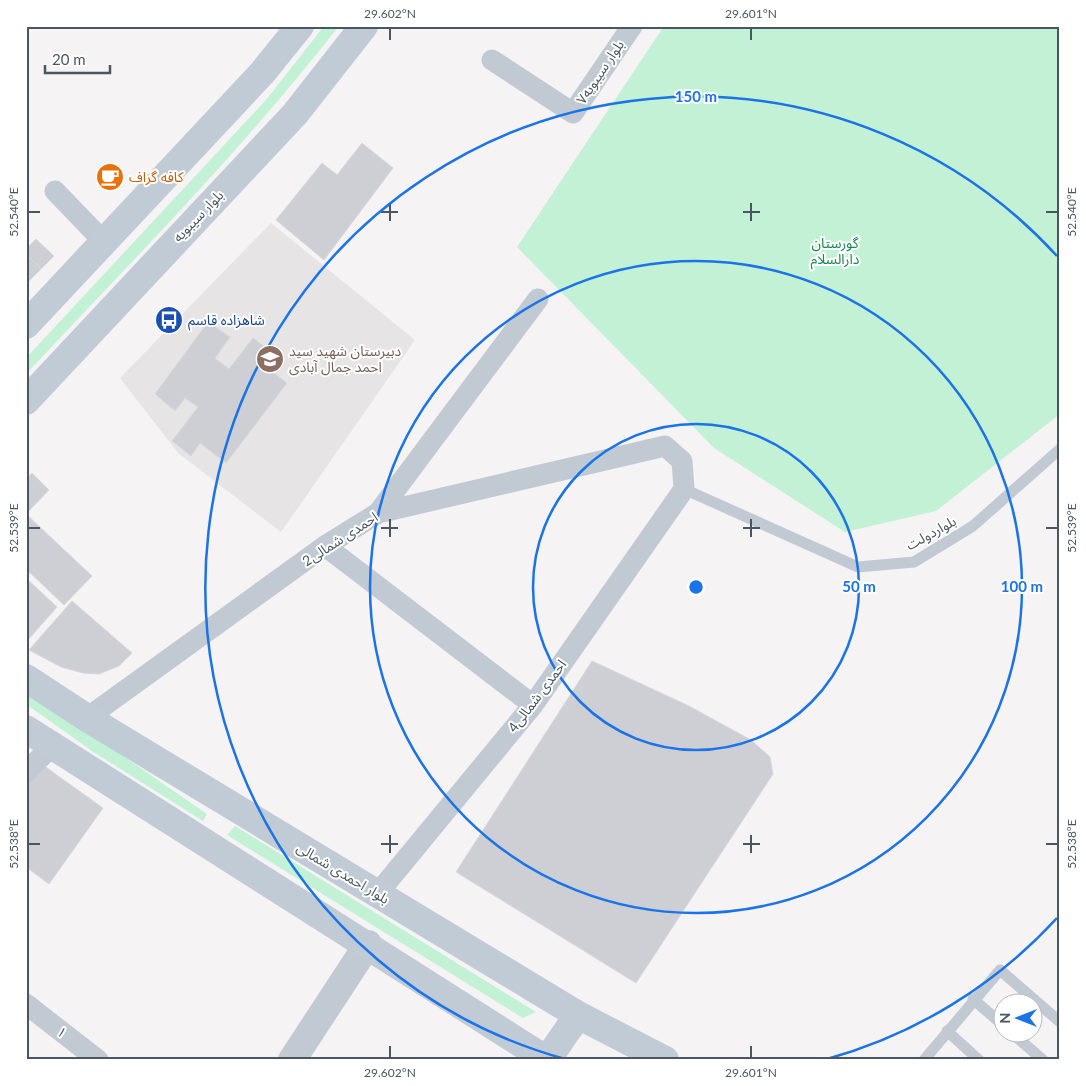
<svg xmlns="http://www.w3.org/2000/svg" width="1086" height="1086" viewBox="0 0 1086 1086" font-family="Lato,'Noto Sans Arabic',sans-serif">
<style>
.education{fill:#e6e4e5}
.green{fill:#c3f1d5}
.building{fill:#cdcfd5;stroke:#d7d9de}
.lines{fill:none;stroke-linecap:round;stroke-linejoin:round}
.service{stroke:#c1cad2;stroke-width:11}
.minor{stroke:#c1cad2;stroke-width:21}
.tertiary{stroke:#c1cad2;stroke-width:28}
.secondary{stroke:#c1cbd6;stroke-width:28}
.ticks{fill:none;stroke:#4a5661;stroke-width:2}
.ring{fill:none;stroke:#1a73e8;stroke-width:2.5}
.labels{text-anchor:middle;stroke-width:4;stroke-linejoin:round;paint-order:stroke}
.street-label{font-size:14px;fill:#4a5661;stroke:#fff}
.food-label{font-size:14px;fill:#c56008;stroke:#fff;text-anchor:start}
.park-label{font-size:14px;fill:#17864f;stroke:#fff}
.transit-label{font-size:14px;fill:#164399;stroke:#fff;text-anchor:start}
.education-label{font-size:14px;fill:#785e54;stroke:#fff;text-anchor:start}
.centre{fill:#1a73e8;stroke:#fff;stroke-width:2.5}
.ring-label{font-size:15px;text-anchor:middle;font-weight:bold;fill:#1a73e8;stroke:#fff;stroke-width:4;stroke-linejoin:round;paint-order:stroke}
.neatline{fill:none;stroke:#4a5661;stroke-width:2}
.ticks-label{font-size:12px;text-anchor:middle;fill:#4a5661}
</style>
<rect width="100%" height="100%" fill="#f5f3f3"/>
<path class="education" d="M 271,223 L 415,340 L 281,532 L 178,453 L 120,378 Z"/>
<path class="green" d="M 324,26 L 339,26 C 243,149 133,260 26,374 L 26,358 L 266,100 Z
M 664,26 L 1060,26 L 1060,414 L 936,511 L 845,532 L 714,448 L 517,247 Z
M 26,689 L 207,814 L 203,821 L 92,751 L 26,704 Z
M 235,826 L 536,1012 L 523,1018 L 227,835 Z"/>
<path class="building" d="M 362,143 L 393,168 L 324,260 L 276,220 L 322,163 L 337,175 Z
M 36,239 L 54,256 L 41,269 L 26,254 L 26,249 Z
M 26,254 L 41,269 L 26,284 Z
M 208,322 L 230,337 L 215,358 L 229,369 L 253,338 L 275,355 L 266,367 L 287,383 L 226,463 L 200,443 L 191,456 L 172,441 L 198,407 L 185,398 L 175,411 L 155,394 Z
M 32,473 L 49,490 L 26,514 L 92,576 L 64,605 L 26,569 L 26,479 Z
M 26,578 L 57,607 L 27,641 L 26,640 Z
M 72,601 L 132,653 L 119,666 L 99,674 L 83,673 L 61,667 L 29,650 Z
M 592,661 L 689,706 L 751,740 L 770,757 L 773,774 L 636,983 L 456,872 Z
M 40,763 L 103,808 L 49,884 L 26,867 L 26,782 Z"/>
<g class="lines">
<path class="service" d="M 684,489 L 858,567 L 914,562 L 973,526 L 1060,449
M 973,999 L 1004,1026
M 947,1031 L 979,1060
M 1013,1034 L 1043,1060
M 924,1060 L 1000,970 L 1060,1022"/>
<path class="minor" d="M 492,60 L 573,113 L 632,26
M 55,191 L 105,243
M 378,513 L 538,299
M 325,546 L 533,705
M 87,718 L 325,546 L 378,513 L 665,446 L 682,461 L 684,489 L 533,705 L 378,893
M 26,772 L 53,745
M 26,1004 L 98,1060"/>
<path class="tertiary" d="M 292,1060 L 368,944"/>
<path class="secondary" d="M 26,325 L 263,72 L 300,26
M 26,401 L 295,114 L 364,26
M 26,678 L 87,718 L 578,1015 L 665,1060
M 26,729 L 547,1060 L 578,1015"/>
</g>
<path class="ticks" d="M 390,28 L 390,40M 751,28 L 751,40M 390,203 L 390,221M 751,203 L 751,221M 28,212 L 40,212M 381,212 L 398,212M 743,212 L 760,212M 1046,212 L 1058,212M 390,519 L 390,537M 751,519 L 751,537M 28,528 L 40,528M 381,528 L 398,528M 743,528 L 760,528M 1046,528 L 1058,528M 390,835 L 390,853M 751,835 L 751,853M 28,844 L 40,844M 381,844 L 398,844M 743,844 L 760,844M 1046,844 L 1058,844M 390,1046 L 390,1058M 751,1046 L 751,1058"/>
<g class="ring">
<circle cx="696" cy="587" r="163"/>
<circle cx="696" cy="587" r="326"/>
<path d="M1057 918A490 490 0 0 1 827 1059M565 1059A490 490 0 1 1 1057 256"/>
</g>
<defs>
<g id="cafe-disc" transform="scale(1.4375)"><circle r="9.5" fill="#e8710a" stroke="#fff"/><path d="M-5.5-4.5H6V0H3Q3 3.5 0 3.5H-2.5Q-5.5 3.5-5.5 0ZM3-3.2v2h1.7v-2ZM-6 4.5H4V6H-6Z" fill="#fff"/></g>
<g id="bus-disc" transform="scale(1.4375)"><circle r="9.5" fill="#1a4fb4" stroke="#fff"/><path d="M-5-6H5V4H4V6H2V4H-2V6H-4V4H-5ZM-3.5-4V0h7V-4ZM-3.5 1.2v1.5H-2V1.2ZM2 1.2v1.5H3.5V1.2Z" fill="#fff"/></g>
<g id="school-disc" transform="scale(1.4375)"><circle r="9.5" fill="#8d6e63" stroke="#fff"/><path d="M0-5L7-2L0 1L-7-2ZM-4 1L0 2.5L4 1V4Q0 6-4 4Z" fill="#fff"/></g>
</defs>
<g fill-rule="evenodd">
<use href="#cafe-disc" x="110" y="177"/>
<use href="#bus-disc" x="169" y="320"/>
<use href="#school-disc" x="270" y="359"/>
</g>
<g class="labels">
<g class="street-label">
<text transform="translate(600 72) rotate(-56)" y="5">بلوار سیبویه۷</text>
<text transform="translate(198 216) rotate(-46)" y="5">بلوار سیبویه</text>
<text transform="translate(931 533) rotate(-29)" y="5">بلواردولت</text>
<text transform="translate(340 539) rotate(-33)" y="5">2احمدی شمالی</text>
<text transform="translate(537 696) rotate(-53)" y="5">4احمدی شمالی</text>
<text transform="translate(343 873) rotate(31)" y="5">بلوار احمدی شمالی</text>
<text transform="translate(62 1032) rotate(38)" y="5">۱</text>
</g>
<g class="food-label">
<text x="129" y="182">کافه گراف</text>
</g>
<g class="park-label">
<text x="835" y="248">گورستان<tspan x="835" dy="16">دارالسلام</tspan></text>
</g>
<g class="transit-label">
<text x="188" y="325">شاهزاده قاسم</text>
</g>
<g class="education-label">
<text x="289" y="356">دبیرستان شهید سید<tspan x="289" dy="16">احمد جمال آبادی</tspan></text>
</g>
</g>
<circle cx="696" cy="587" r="8" class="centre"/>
<g class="ring-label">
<text x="696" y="102">150 m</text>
<text x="859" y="592">50 m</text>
<text x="1022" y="592">100 m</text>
</g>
<rect width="1086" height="1086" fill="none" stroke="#ffffff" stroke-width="55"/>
<g transform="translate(1018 1018) rotate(270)"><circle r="24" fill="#ffffff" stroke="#b7bbc0"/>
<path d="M0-4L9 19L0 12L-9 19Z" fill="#1a73e8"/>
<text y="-8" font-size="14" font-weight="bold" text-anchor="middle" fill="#4a5661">N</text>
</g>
<path d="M45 65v8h65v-8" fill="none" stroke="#4a5661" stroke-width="2.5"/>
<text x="52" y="65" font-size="15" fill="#4a5661" stroke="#ffffff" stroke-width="4" paint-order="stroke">20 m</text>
<rect x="28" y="28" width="1030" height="1030" class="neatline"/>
<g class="ticks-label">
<text x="390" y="18">29.602°N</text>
<text x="751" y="18">29.601°N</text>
<text transform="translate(1072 212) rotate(-90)" y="4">52.540°E</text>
<text transform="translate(14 212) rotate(-90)" y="4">52.540°E</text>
<text transform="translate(1072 528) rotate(-90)" y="4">52.539°E</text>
<text transform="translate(14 528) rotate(-90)" y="4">52.539°E</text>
<text transform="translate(1072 844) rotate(-90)" y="4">52.538°E</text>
<text transform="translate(14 844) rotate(-90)" y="4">52.538°E</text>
<text x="390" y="1077">29.602°N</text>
<text x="751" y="1077">29.601°N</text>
</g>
</svg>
